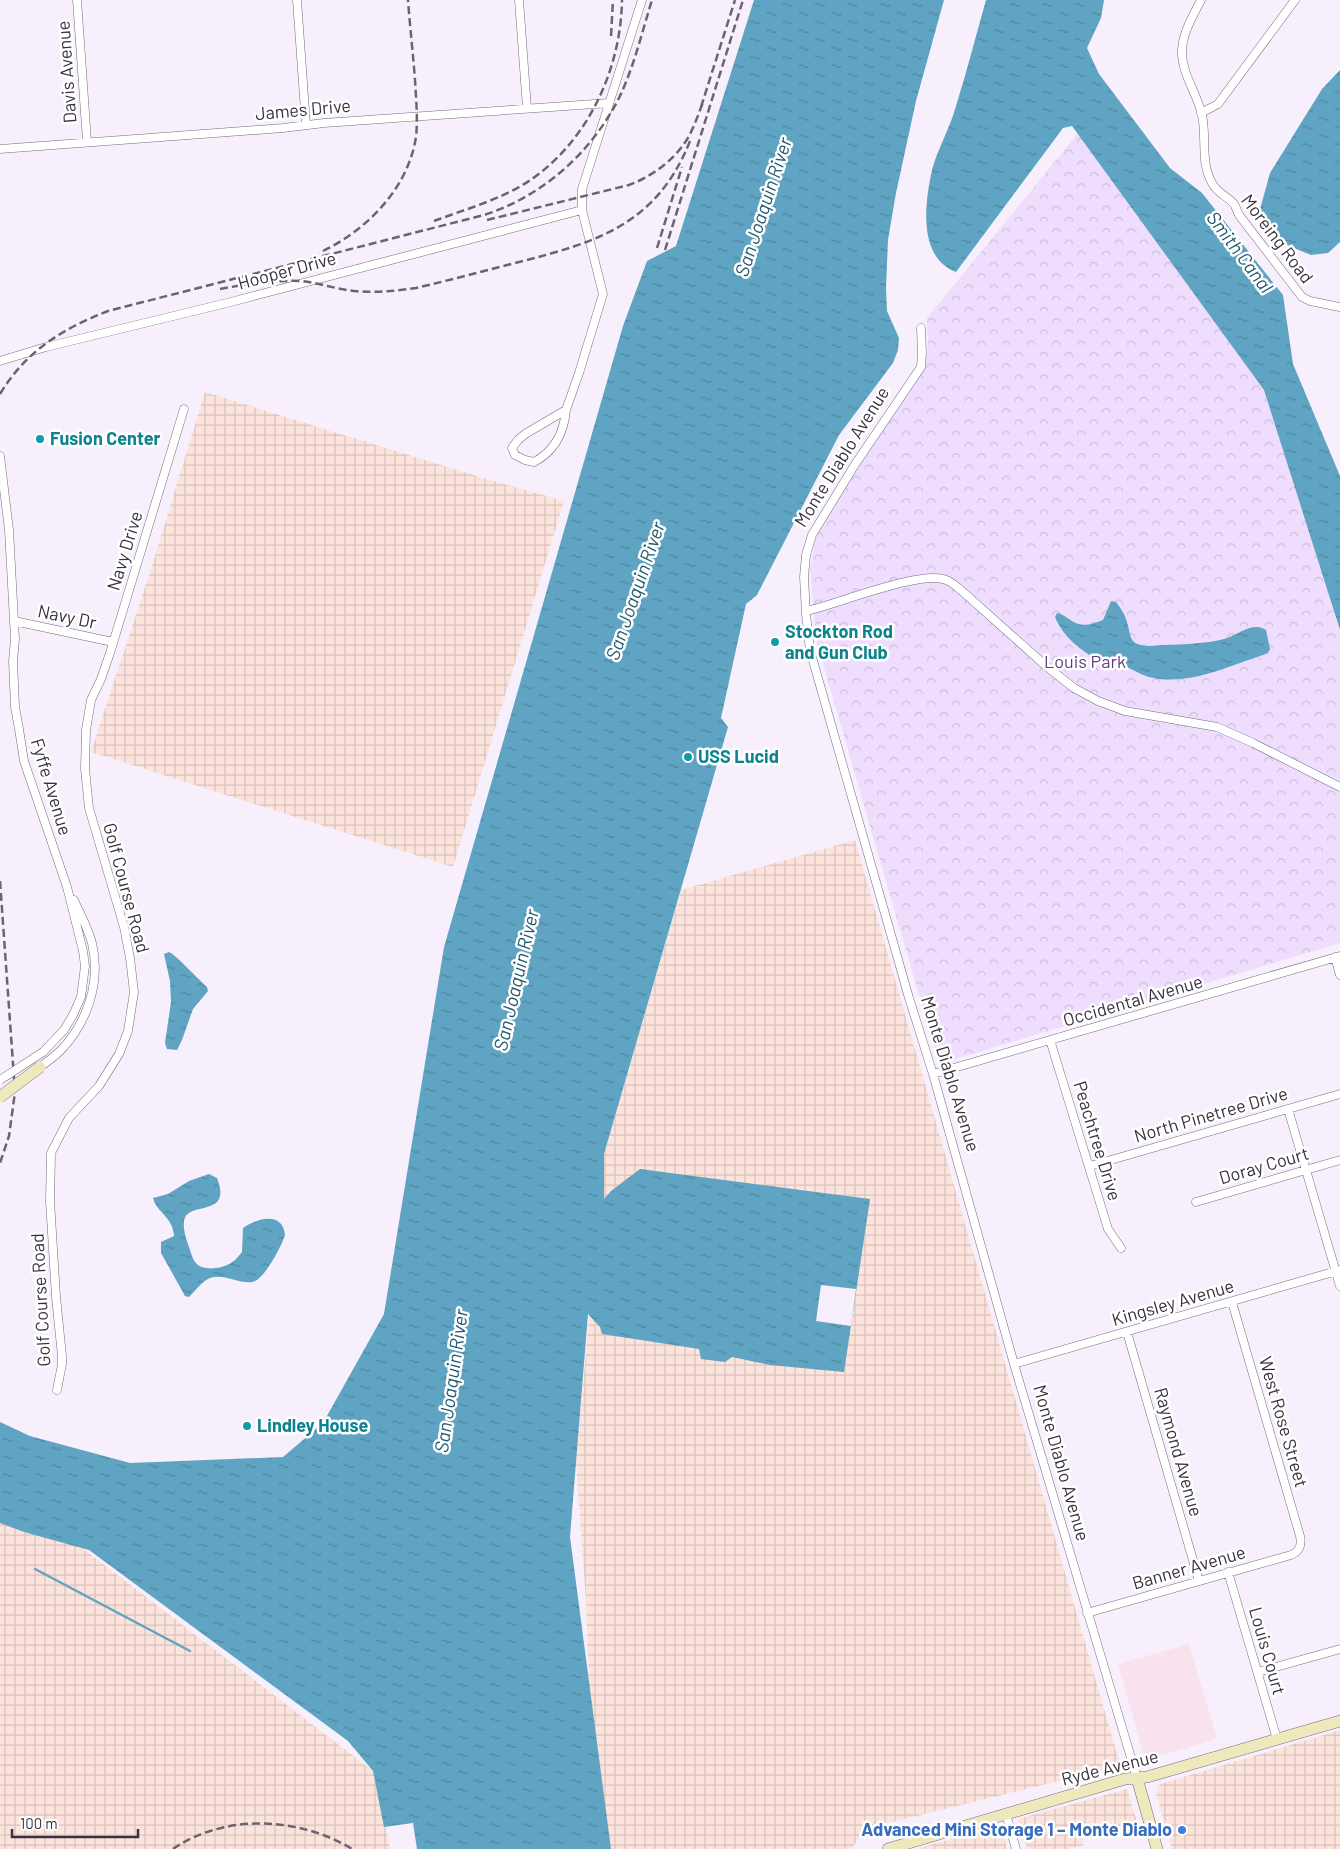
<svg xmlns="http://www.w3.org/2000/svg" width="1340" height="1849" viewBox="0 0 1340 1849" font-family="Barlow,sans-serif">
<style>
.commercial{fill:#f9e2ed}
.industrial{fill:url(#industrial-grid)}
.park{fill:url(#park-crowns)}
.water{fill:url(#water-ripples)}
.pier{fill:#f7f0fc}
.lines{fill:none;stroke-linecap:round;stroke-linejoin:round}
.stream{stroke:#5fa4c2;stroke-width:2.5}
.street-casing{stroke:#776882;stroke-width:9}
.secondary-casing{stroke:#776882;stroke-width:12}
.street{stroke:#fff;stroke-width:8}
.secondary{stroke:#eee8bd;stroke-width:11}
.rail{stroke:#6b6470;stroke-width:2.5;stroke-dasharray:8 4;stroke-linecap:butt}
.street-bridge-casing{stroke:#776882;stroke-width:9;stroke-linecap:butt}
.secondary-bridge-casing{stroke:#776882;stroke-width:12;stroke-linecap:butt}
.street-bridge{stroke:#fff;stroke-width:8}
.secondary-bridge{stroke:#eee8bd;stroke-width:11}
.culture-dot{fill:#0f9aa8;stroke:#fff;stroke-width:2}
.shop-dot{fill:#3f7fe0;stroke:#fff;stroke-width:2}
.labels{text-anchor:middle;stroke-width:5;stroke-linejoin:round;paint-order:stroke}
.street-label{font-size:18px;fill:#39323e;stroke:#fff}
.culture-label{font-size:18px;font-weight:bold;fill:#0d838f;stroke:#fff;text-anchor:start}
.park-label{font-size:18px;fill:#643c7e;stroke:#fff}
.shop-label{font-size:18px;font-weight:bold;fill:#366cbe;stroke:#fff;text-anchor:end}
.water-label{font-size:19px;font-style:italic;fill:#21586e;stroke:#fff}
</style>
<defs>
<pattern id="industrial-grid" width="8" height="8" patternUnits="userSpaceOnUse" patternTransform="scale(1.25)"><rect width="8" height="8" fill="#fce3db"/><path d="M0 4h8M4 0v8" fill="none" stroke="#d9c3bd"/></pattern>
<pattern id="park-crowns" width="20" height="18" patternUnits="userSpaceOnUse" patternTransform="scale(1.25)"><rect width="20" height="18" fill="#efddfd"/><path d="M2 6a3 3 0 1 1 6 0M12 15a3 3 0 1 1 6 0" fill="none" stroke="#cebeda"/></pattern>
<pattern id="water-ripples" width="26" height="14" patternUnits="userSpaceOnUse" patternTransform="scale(1.25)"><rect width="26" height="14" fill="#5fa4c2"/><path d="M2 4q2-2 4 0t4 0M15 11q2-2 4 0t4 0" fill="none" stroke="#4f869f"/></pattern>
</defs>
<rect width="100%" height="100%" fill="#f7f0fc"/>
<path class="commercial" d="M 1189,1644 L 1217,1739 L 1145,1760 L 1118,1664 Z"/>
<path class="industrial" d="M 205,392 L 483,478 L 564,501 L 453,867 L 91,752 L 152,566 Z
M 855,840 L 1119,1761 L 1115,1767 L 888,1823 L 865,1832 L 851,1849 L 596,1849 L 594,1828 L 586,1602 L 576,1462 L 604,1154 L 681,890 Z
M 0,1503 L 82,1548 L 373,1771 L 390,1849 L 0,1849 Z
M 1340,1730 L 1340,1849 L 1172,1849 L 1156,1793 L 1160,1784 Z
M 1127,1789 L 1137,1822 L 1083,1837 L 1084,1845 L 1069,1849 L 1027,1849 L 1018,1819 Z
M 1000,1825 L 1007,1849 L 916,1849 Z"/>
<path class="park" d="M 1083,127 L 1264,384 L 1340,632 L 1340,943 L 939,1064 L 816,640 L 810,568 L 818,525 L 928,353 L 927,318 Z"/>
<path class="water" d="M 754,0 L 944,0 L 916,101 L 896,193 L 888,240 L 886,288 L 887,311 L 899,338 L 898,350 L 893,363 L 839,435 L 757,595 L 746,604 L 721,718 L 728,727 L 604,1154 L 604,1199 L 611,1191 L 640,1169 L 870,1199 L 844,1372 L 770,1365 L 732,1357 L 725,1362 L 701,1359 L 699,1349 L 602,1334 L 600,1327 L 588,1314 L 570,1537 L 611,1849 L 417,1849 L 413,1823 L 384,1827 L 373,1771 L 348,1741 L 89,1550 L 24,1532 L 0,1523 L 0,1422 L 30,1436 L 130,1463 L 283,1457 L 323,1423 L 384,1314 L 444,947 L 623,326 L 647,261 L 676,246 Z
M 986,0 L 1104,0 L 1101,18 L 1087,48 L 1099,74 L 1170,168 L 1202,193 L 1283,295 L 1293,364 L 1340,476 L 1340,630 L 1264,390 L 1072,126 L 1063,128 L 956,272 C 917,257 925,202 932,170 C 938,148 950,128 956,106 C 967,71 976,35 986,0 Z
M 1340,70 L 1340,242 L 1328,253 L 1311,255 L 1289,246 L 1271,231 L 1259,213 L 1270,173 L 1322,89 Z
M 1111,601 L 1116,602 C 1120,607 1124,613 1126,619 C 1132,636 1127,645 1149,646 C 1172,644 1206,645 1227,638 C 1239,634 1253,621 1266,630 L 1270,649 L 1268,653 L 1263,655 C 1229,666 1191,685 1154,678 C 1140,676 1129,666 1118,664 C 1111,663 1106,665 1099,662 C 1080,648 1065,640 1055,617 L 1057,613 C 1063,614 1067,618 1072,621 C 1083,628 1093,624 1103,620 Z
M 169,952 C 175,954 200,981 207,987 L 208,991 L 193,1009 L 182,1040 L 177,1050 L 167,1049 L 165,1043 L 171,1002 L 170,981 L 164,954 Z
M 209,1174 L 217,1178 C 233,1219 187,1200 184,1221 C 183,1229 186,1240 189,1247 C 191,1252 192,1258 195,1262 C 201,1271 219,1269 227,1265 C 233,1263 238,1257 242,1252 L 243,1228 C 257,1218 283,1211 285,1235 C 282,1245 264,1281 252,1282 C 238,1284 224,1273 210,1278 C 202,1281 195,1291 189,1297 L 185,1296 L 161,1253 L 161,1242 L 174,1236 C 173,1217 157,1213 153,1198 L 168,1194 L 189,1181 Z"/>
<path class="pier" d="M 821,1285 L 856,1289 L 851,1326 L 816,1321 Z"/>
<g class="lines">
<path class="stream" d="M 35,1569 L 190,1651"/>
<g class="street-casing">
<path id="street" d="M 77,0 L 87,141
M 297,0 L 306,125
M 519,0 L 527,108
M 1201,0 C 1193,16 1183,32 1182,50 C 1181,73 1197,93 1202,115 C 1207,138 1200,162 1212,183 C 1217,193 1227,196 1234,204 C 1236,207 1237,211 1239,215 L 1302,297 L 1310,301 L 1340,307
M 1201,113 L 1218,104 L 1295,0
M 0,149 L 283,128 L 324,123 L 609,103
M 921,328 L 922,353 L 921,367 L 854,466 L 812,535 L 806,555 L 804,577 L 806,614 L 810,650 L 909,998 L 933,1074 L 1014,1364 L 1137,1778
M 0,361 L 46,347 L 231,302 L 582,210
M 566,410 L 579,373 L 603,294 L 582,210 L 582,189 L 642,0
M 566,410 C 564,432 555,451 534,462 L 525,460 L 515,455 L 512,448 L 518,440 L 525,434 Z
M 0,456 L 9,530 L 15,639 L 13,661 L 15,707 L 19,729 L 24,761 L 67,887 L 83,951 L 85,966 L 81,997 L 73,1015 L 64,1030 L 43,1052
M 806,611 C 835,605 923,569 946,580 C 952,582 957,587 962,591 L 1046,666 L 1074,688 L 1098,701 L 1125,711 L 1217,727 L 1253,743 L 1340,787
M 14,621 L 113,642
M 1335,957 L 1340,975
M 1050,1040 L 1108,1229 L 1121,1248
M 40,1067 C 47,1062 55,1056 61,1050 C 88,1022 101,981 92,943 C 88,928 80,914 74,900
M 933,1074 L 1340,956
M 1288,1109 L 1340,1286
M 1090,1166 L 1340,1094
M 1196,1202 L 1340,1160
M 1127,1332 L 1199,1581
M 1014,1364 L 1340,1270
M 57,1390 L 62,1364 L 62,1356 L 56,1297 L 50,1201 L 51,1153 L 69,1118 L 99,1086 L 119,1054 L 128,1031 L 134,992 L 130,958 L 124,927 L 89,808 L 85,769 L 86,730 L 91,700 L 101,679 L 110,653 L 184,409
M 1228,1572 L 1277,1739
M 1087,1613 L 1291,1555 C 1300,1551 1302,1545 1300,1536 L 1232,1302
M 1258,1672 L 1340,1649
M 1006,1814 L 1016,1849"/>
</g>
<g class="secondary-casing">
<path id="secondary" d="M 1137,1778 L 1157,1849
M 888,1849 L 1125,1779 L 1147,1777 L 1340,1721"/>
</g>
<use href="#street" class="street"/>
<use href="#secondary" class="secondary"/>
<path class="rail" d="M 611,36 L 613,0
M 701,107 L 735,0
M 487,220 L 629,185 C 653,176 676,159 689,136 C 695,125 699,112 704,100
M 434,221 C 466,209 503,199 532,179 C 589,139 621,68 622,0
M 657,248 L 682,167
M 665,250 L 743,0
M 323,251 C 368,229 408,188 416,137 C 418,118 416,99 415,80 C 413,53 410,27 408,0
M 220,289 C 247,284 273,280 301,281 C 319,283 336,289 354,291 C 375,293 395,291 416,288 C 450,280 484,271 519,262 C 598,242 657,224 690,141
M 0,394 C 26,351 62,329 108,311 L 484,215 C 543,196 591,153 619,98 C 634,67 642,32 652,0
M 0,881 L 15,1092 L 9,1136 L 0,1163
M 173,1849 C 225,1813 300,1817 352,1849"/>
<g class="street-bridge-casing">
<path id="street-bridge" d="M 0,1080 L 43,1052"/>
</g>
<g class="secondary-bridge-casing">
<path id="secondary-bridge" d="M 0,1097 L 40,1067"/>
</g>
<use href="#street-bridge" class="street-bridge"/>
<use href="#secondary-bridge" class="secondary-bridge"/>
</g>
<g class="culture-dot">
<circle cx="40" cy="439" r="5"/>
<circle cx="775" cy="642" r="5"/>
<circle cx="688" cy="757" r="5"/>
<circle cx="247" cy="1426" r="5"/>
</g>
<circle class="shop-dot" cx="1182" cy="1830" r="5"/>
<g class="labels">
<g class="street-label">
<text transform="translate(67 72) rotate(-94)" y="6">Davis Avenue</text>
<text transform="translate(303 110) rotate(-5)" y="6">James Drive</text>
<text transform="translate(1277 239) rotate(53)" y="6">Moreing Road</text>
<text transform="translate(287 271) rotate(-15)" y="6">Hooper Drive</text>
<text transform="translate(842 457) rotate(-58)" y="6">Monte Diablo Avenue</text>
<text transform="translate(125 551) rotate(-73)" y="6">Navy Drive</text>
<text transform="translate(67 617) rotate(12)" y="6">Navy Dr</text>
<text transform="translate(51 787) rotate(73)" y="6">Fyffe Avenue</text>
<text transform="translate(126 888) rotate(75)" y="6">Golf Course Road</text>
<text transform="translate(1133 1001) rotate(-16)" y="6">Occidental Avenue</text>
<text transform="translate(950 1074) rotate(73)" y="6">Monte Diablo Avenue</text>
<text transform="translate(1211 1115) rotate(-16)" y="6">North Pinetree Drive</text>
<text transform="translate(1097 1141) rotate(73)" y="6">Peachtree Drive</text>
<text transform="translate(1264 1166) rotate(-16)" y="6">Doray Court</text>
<text transform="translate(41 1300) rotate(-93)" y="6">Golf Course Road</text>
<text transform="translate(1173 1303) rotate(-16)" y="6">Kingsley Avenue</text>
<text transform="translate(1283 1422) rotate(74)" y="6">West Rose Street</text>
<text transform="translate(1178 1452) rotate(74)" y="6">Raymond Avenue</text>
<text transform="translate(1061 1463) rotate(74)" y="6">Monte Diablo Avenue</text>
<text transform="translate(1189 1568) rotate(-16)" y="6">Banner Avenue</text>
<text transform="translate(1267 1651) rotate(74)" y="6">Louis Court</text>
<text transform="translate(1110 1768) rotate(-14)" y="6">Ryde Avenue</text>
</g>
<g class="culture-label">
<text x="50" y="445">Fusion Center</text>
<text x="785" y="638">Stockton Rod<tspan x="785" dy="21">and Gun Club</tspan></text>
<text x="698" y="763">USS Lucid</text>
<text x="257" y="1432">Lindley House</text>
</g>
<g class="park-label">
<text x="1085" y="668">Louis Park</text>
</g>
<g class="shop-label">
<text x="1172" y="1836">Advanced Mini Storage 1 – Monte Diablo</text>
</g>
<g class="water-label">
<text transform="translate(763 207) rotate(-72)" y="7">San Joaquin River</text>
<text transform="translate(1240 252) rotate(53)" y="7">Smith Canal</text>
<text transform="translate(635 591) rotate(-71)" y="7">San Joaquin River</text>
<text transform="translate(516 980) rotate(-77)" y="7">San Joaquin River</text>
<text transform="translate(451 1381) rotate(-82)" y="7">San Joaquin River</text>
</g>
</g>
<path d="M12 1829v8h126v-8" fill="none" stroke="#39323e" stroke-width="2.5"/>
<text x="20" y="1829" font-size="15" fill="#39323e" stroke="#ffffff" stroke-width="4" paint-order="stroke">100 m</text>
</svg>
